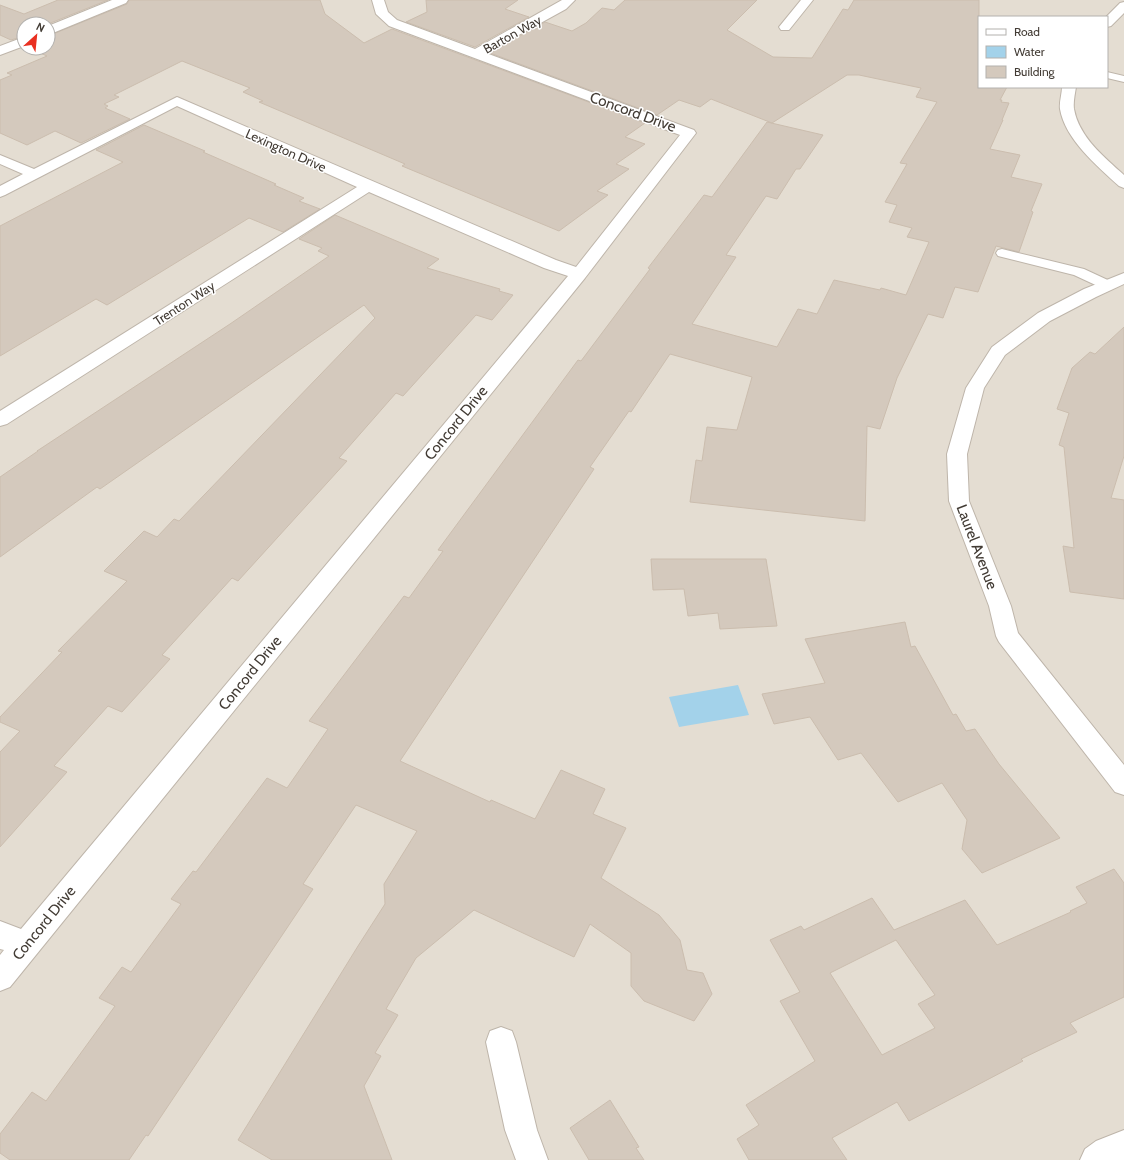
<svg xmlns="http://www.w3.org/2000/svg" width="1124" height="1160" viewBox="0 0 1124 1160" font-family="Cabin,sans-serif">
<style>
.residential{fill:#e4ddd2;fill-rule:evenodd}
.water{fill:#a3d2ea}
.building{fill:#d4c9bd;stroke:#cbbdae;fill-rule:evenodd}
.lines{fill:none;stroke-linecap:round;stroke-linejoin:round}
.service-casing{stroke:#beb5aa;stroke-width:2}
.minor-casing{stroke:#beb5aa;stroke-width:2}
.service{fill:#fff;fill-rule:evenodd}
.minor{fill:#fff;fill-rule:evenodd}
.labels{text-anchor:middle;stroke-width:3;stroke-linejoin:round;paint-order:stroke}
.far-street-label{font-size:13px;fill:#423b34;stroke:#fff}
.street-label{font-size:15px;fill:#423b34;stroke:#fff}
</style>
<rect width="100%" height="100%" fill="#f0ebe3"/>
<path class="residential" d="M 0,0 L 1124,0 L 1124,1160 L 0,1160 ZM 979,17 L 1107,17 L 1107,87 L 979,87 ZM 24,24 L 48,24 L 48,48 L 24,48 Z"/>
<path class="water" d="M 738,685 L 749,715 L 679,727 L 669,697 Z"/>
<path class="building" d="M 58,0 L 108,0 L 48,24 L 24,24 L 24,36 L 11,40 L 0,35 L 0,5 L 24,14 Z
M 129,0 L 320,0 L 325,14 L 364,43 L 392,29 L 645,123 L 625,137 L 645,144 L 616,164 L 629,169 L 597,191 L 608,195 L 559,231 L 402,166 L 405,164 L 259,102 L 263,101 L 243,92 L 250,88 L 182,61 L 114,95 L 119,97 L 104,104 L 108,106 L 105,108 L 130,119 L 81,143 L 55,131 L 27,145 L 0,133 L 0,80 L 12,75 L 7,73 L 47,56 L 29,48 L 48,48 L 48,36 L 127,4 Z
M 426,0 L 518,0 L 505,9 L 529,17 L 475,47 L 406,22 L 427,12 Z
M 625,0 L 757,0 L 727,30 L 773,57 L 812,58 L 843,9 L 848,10 L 854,0 L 979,0 L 979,87 L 1007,87 L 1000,100 L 1002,100 L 1001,102 L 1009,103 L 1002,120 L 1003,120 L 990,149 L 1020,155 L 1011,177 L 1042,184 L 1031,211 L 1033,212 L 1019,252 L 996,246 L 978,292 L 955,287 L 943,318 L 928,314 L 897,378 L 880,429 L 867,426 L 865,521 L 690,502 L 696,460 L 702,461 L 707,427 L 737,430 L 752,377 L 670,354 L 631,412 L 629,411 L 590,467 L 594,469 L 400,761 L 490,802 L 491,800 L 535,819 L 561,770 L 605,789 L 593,814 L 626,828 L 601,878 L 659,915 L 680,940 L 687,970 L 703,973 L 712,994 L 694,1021 L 644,1001 L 631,986 L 631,953 L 590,924 L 574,957 L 474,910 L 416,958 L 386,1009 L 398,1015 L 375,1053 L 381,1056 L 364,1086 L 392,1160 L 272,1160 L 238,1140 L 358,946 L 385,904 L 384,884 L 417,831 L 356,805 L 303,884 L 313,889 L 148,1136 L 146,1135 L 129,1160 L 10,1160 L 0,1153 L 0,1134 L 32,1092 L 46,1101 L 115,1006 L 99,998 L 122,967 L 131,972 L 181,904 L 171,899 L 193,871 L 196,872 L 267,778 L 287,788 L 328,729 L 309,721 L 404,596 L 409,598 L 443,551 L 438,550 L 578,360 L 581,361 L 650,269 L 648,268 L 704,195 L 712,197 L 767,122 L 823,135 L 800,169 L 796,169 L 777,199 L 766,196 L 726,255 L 736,257 L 692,324 L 777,347 L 798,309 L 817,314 L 834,280 L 880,290 L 881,288 L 906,295 L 929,242 L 907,237 L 912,228 L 889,222 L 897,205 L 885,202 L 907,164 L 900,163 L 937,102 L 916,97 L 921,88 L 859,75 L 847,75 L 772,123 L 711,99 L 700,107 L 679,100 L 657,115 L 490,53 L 545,22 L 572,31 L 586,23 L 602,8 L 614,10 Z
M 144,125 L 205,151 L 203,152 L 276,184 L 274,185 L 304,198 L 299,201 L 320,209 L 283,232 L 249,218 L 107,305 L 96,299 L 0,356 L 0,226 L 123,162 L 96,150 Z
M 335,215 L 439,259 L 427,268 L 500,289 L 499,291 L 513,295 L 492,320 L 476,315 L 403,396 L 396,393 L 339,458 L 347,461 L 238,581 L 232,578 L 162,655 L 170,659 L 122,712 L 108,706 L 54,766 L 67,772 L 0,847 L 0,752 L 20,731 L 0,722 L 0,717 L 62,652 L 58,651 L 127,581 L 104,571 L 144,531 L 157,537 L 174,519 L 179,521 L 375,318 L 364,305 L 100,489 L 97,487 L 0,557 L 0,477 L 38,451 L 37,451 L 230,324 L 329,256 L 318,251 L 322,248 L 299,239 Z
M 1124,327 L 1124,456 L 1111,498 L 1124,500 L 1124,599 L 1070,592 L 1063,546 L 1074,548 L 1064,447 L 1059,445 L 1069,413 L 1057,409 L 1072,368 L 1090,352 L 1095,354 Z
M 651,559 L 766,559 L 777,626 L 720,629 L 718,613 L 688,616 L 684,589 L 653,590 Z
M 905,622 L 911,647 L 915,646 L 953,715 L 956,714 L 966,731 L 975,729 L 999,764 L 1060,838 L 982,873 L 962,849 L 967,820 L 942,783 L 898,802 L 861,753 L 838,760 L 810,717 L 774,724 L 762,694 L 825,683 L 805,639 Z
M 1114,869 L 1124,883 L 1124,997 L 1070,1023 L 1077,1032 L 1021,1059 L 1023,1061 L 909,1121 L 897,1102 L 832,1138 L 847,1160 L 749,1160 L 737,1139 L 759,1125 L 746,1105 L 815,1061 L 780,1001 L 800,992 L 770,940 L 801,926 L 804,930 L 872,898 L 894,930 L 965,900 L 997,945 L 1071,912 L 1070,911 L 1087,903 L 1076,887 ZM 896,940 L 935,995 L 918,1004 L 935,1028 L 882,1055 L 830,973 Z
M 610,1100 L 639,1147 L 636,1148 L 644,1160 L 589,1160 L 570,1128 Z"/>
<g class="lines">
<g class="service-casing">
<path id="service" d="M 1107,72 L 1124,76 L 1124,82 L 1107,78 Z
M 1002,249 L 1084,269 L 1112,282 L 1114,285 L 1112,288 L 1102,288 L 1074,275 L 998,256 L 996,253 L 998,250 Z"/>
</g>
<g class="minor-casing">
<path id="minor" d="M 112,0 L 128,0 L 126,3 L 48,35 L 48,26 Z
M 372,0 L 384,0 L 388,12 L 397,20 L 475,49 L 562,0 L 575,0 L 566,9 L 486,53 L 694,130 L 696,133 L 585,278 L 10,987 L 0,991 L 0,955 L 4,950 L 0,949 L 0,921 L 21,929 L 568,276 L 544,268 L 369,192 L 7,424 L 0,426 L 0,411 L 357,187 L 177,106 L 5,195 L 0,197 L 0,186 L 23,174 L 0,164 L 0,155 L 34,169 L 177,97 L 556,260 L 576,267 L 680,135 L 389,26 L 376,14 Z
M 801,0 L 813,0 L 789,30 L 781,30 L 779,27 Z
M 1124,2 L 1124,13 L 1111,26 L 1107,27 L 1106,17 L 1120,3 Z
M 24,37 L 24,46 L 0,55 L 0,46 Z
M 1062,87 L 1076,87 C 1075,94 1073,102 1074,109 C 1079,137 1104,157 1124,175 L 1124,188 L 1119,186 C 1097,166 1065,139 1060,109 C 1059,102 1062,94 1062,87 Z
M 1124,273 L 1124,284 L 1096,297 L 1050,321 L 1005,355 L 984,388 L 967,454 L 969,501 L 1011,606 L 1018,633 L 1124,765 L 1124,795 L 1115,792 L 999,642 L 996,636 L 989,606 L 949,501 L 947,454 L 966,388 L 992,347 L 1038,313 L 1084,289 Z
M 501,1027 L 512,1031 L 516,1042 L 537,1130 L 548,1160 L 516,1160 L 505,1130 L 486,1042 L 490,1031 Z
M 1124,1130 L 1124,1160 L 1080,1160 L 1085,1149 L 1096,1141 Z"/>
</g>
<use href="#service" class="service"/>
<use href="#minor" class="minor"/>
</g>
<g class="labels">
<g class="far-street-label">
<text transform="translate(512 34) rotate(-29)" y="5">Barton Way</text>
<text transform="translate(286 150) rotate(24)" y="5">Lexington Drive</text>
<text transform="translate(184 303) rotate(-33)" y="5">Trenton Way</text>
</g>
<g class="street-label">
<text transform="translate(633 112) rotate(20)" y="5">Concord Drive</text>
<text transform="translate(456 423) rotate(-51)" y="5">Concord Drive</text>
<text transform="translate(977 547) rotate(69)" y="5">Laurel Avenue</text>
<text transform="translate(250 673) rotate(-51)" y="5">Concord Drive</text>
<text transform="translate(44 923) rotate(-51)" y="5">Concord Drive</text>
</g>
</g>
<rect x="978" y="16" width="130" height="72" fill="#ffffff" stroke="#b3b1ae"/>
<rect x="986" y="29" width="20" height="6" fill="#ffffff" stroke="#b3b1ae"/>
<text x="1014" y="36" font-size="12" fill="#423b34">Road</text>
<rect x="986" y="46" width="20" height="12" fill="#a3d2ea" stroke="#b3b1ae"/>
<text x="1014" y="56" font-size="12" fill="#423b34">Water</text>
<rect x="986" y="66" width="20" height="12" fill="#d4c9bd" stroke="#b3b1ae"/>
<text x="1014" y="76" font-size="12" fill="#423b34">Building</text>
<g transform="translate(36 36) rotate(27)"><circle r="19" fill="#ffffff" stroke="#b3b1ae"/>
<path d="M0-3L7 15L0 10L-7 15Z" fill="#e93021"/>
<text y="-6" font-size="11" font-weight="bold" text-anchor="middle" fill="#423b34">N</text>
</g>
</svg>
